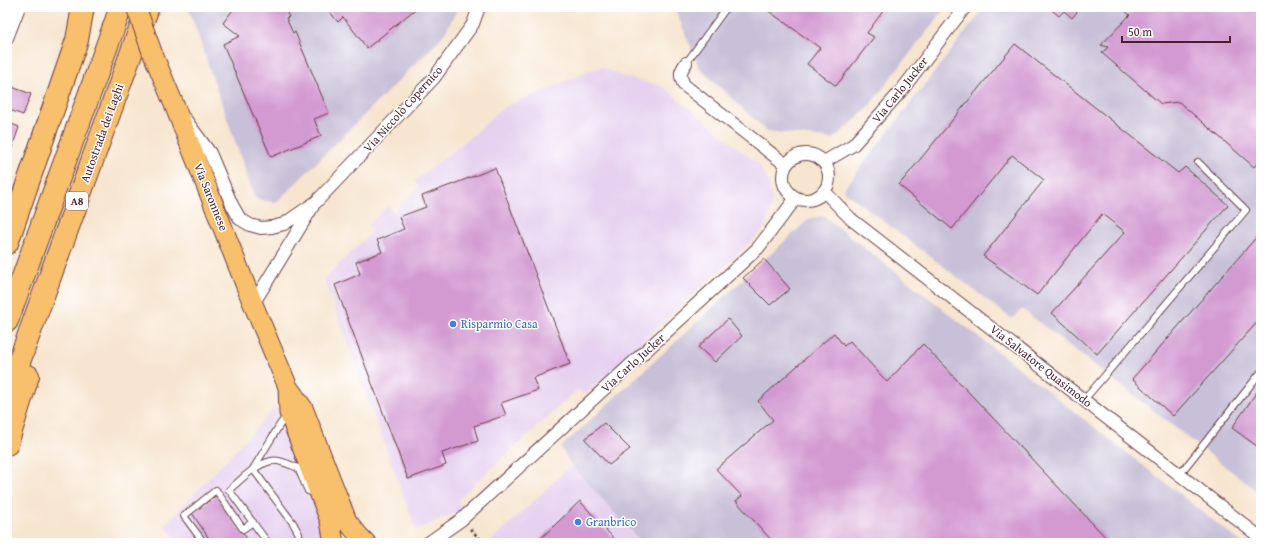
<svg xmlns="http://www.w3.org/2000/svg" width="1268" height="550" viewBox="0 0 1268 550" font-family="'Gentium Book Plus',serif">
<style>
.built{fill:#e6d2f0}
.industrial{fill:#c8bfd8}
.building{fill:#d39ad1}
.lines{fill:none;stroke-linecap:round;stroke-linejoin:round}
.service-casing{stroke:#643d44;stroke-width:8}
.minor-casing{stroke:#643d44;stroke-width:14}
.primary-casing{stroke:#643d44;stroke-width:21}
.motorway-casing{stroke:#643d44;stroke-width:24}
.path{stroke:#643d44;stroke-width:2.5;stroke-dasharray:3 3;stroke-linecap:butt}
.service{stroke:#fff;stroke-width:6}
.minor{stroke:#fff;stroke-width:12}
.primary{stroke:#f8bf6c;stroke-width:19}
.motorway{stroke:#f8bf6c;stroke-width:22}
.primary-bridge-casing{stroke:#643d44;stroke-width:21;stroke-linecap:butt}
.primary-bridge{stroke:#f8bf6c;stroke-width:19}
.shop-dot{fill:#3f7fe0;stroke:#fff;stroke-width:1.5}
.labels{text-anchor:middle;stroke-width:3;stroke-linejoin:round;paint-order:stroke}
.shield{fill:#fff;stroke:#80626b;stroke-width:1}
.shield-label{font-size:11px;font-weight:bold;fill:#4a1f2b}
.street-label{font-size:12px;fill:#4a1f2b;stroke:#fff}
.shop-label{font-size:12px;fill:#366cbe;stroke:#fff;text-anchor:start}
</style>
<rect width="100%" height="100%" fill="#fff"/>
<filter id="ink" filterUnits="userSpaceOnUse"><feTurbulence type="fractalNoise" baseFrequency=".025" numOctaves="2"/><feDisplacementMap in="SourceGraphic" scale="8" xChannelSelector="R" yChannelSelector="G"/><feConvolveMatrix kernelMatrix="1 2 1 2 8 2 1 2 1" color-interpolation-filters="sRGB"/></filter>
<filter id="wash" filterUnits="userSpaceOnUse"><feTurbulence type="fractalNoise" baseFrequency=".012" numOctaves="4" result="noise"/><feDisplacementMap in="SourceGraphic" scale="16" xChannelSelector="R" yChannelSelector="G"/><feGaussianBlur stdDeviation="0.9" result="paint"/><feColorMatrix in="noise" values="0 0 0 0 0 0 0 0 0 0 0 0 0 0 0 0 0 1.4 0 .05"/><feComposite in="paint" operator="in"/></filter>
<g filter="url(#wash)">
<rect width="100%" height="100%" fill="#f7e5cf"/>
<path class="built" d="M 602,67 L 621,76 L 662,86 L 759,165 L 768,181 L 772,201 L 766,225 L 761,232 L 585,395 L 578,389 L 458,499 L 462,510 L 416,530 L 324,279 L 373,231 L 368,225 L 388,206 L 394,212 L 419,187 L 415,181 L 478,131 L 497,112 L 509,105 L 590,71 Z
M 276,407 L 319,515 L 321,524 L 323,543 L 178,543 L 165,525 Z
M 571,465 L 642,543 L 488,543 L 529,506 Z"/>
<path class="industrial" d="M 188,7 L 458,7 L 445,33 L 431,48 L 276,203 L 255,198 Z
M 674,7 L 946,7 L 866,110 L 833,139 L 767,131 L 700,69 Z
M 985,7 L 1261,7 L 1261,494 L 1022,309 L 1012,319 L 843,190 Z
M 824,216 L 1242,543 L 642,543 L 571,465 L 561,447 L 810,218 Z"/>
<g id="blocks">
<path class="building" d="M 235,7 L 284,7 L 289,17 L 286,18 L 293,33 L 295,32 L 329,113 L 314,119 L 321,136 L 271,157 L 223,44 L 240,36 L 223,23 Z
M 326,7 L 418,7 L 367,48 L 343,17 L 338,22 Z
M 763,7 L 886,7 L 867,33 L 874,37 L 836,86 L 807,64 L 820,48 Z
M 1048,7 L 1081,7 L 1072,18 L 1064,11 L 1059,16 Z
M 1120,7 L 1260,7 L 1254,13 L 1261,18 L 1261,159 L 1254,167 L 1179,102 L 1161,104 L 1102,53 L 1108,47 L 1101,45 L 1130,15 Z
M 1015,44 L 1178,173 L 1185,167 L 1228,205 L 1097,354 L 1052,313 L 1125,232 L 1102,214 L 1037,295 L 983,256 L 1044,180 L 1012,155 L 952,229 L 899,185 Z
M 9,86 L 31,94 L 23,115 L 7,109 L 7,92 Z
M 7,122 L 19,127 L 12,148 L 7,147 Z
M 495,168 L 570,364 L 533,378 L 538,390 L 501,403 L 506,415 L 474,426 L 478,441 L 442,453 L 446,465 L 408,479 L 335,285 L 360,274 L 356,262 L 382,252 L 377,240 L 404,229 L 399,217 L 426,207 L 422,196 Z
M 7,189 L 14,192 L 7,210 Z
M 1261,232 L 1261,318 L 1173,416 L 1132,379 Z
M 764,259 L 790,289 L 770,305 L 743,278 Z
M 728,319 L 742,336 L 715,362 L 698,347 Z
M 834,333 L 844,346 L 850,341 L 887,382 L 923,344 L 1111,543 L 774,543 L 736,501 L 742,496 L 716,469 L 773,420 L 758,401 Z
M 1261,386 L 1261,449 L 1232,428 Z
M 604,423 L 630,449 L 609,465 L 585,439 Z
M 217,495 L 250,543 L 212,543 L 192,513 Z
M 580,501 L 618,543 L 536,543 Z"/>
</g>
</g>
<g filter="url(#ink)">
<use href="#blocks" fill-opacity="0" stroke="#643d44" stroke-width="1"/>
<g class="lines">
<g class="service-casing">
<path id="service" d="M 686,63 L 727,7
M 1084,400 L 1246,210 L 1198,162
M 253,469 L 293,523 L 299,534 L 300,543
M 253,469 L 279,426 L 286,416
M 1180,474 L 1261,372
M 204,543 L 184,516 L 216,490 L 243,529 L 253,522
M 268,543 L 229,490 C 241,480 254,465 271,461 C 279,459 290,465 298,468 L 308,491 L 316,493"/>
</g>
<g class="minor-casing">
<path id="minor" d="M 7,38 L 19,7
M 686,63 C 680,72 679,74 684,85 L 786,165
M 185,119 L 210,153 L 232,205 L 240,219 L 250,225 L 261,228 L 272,227 L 284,224 L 316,202 L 434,78 L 473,24 L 479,7
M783 177a23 23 0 1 1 46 0a23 23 0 1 1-46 0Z
M 824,162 L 853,145 L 901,91 L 965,7
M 824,191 L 851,219 L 1261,538
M 253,304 L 313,206
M 428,543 L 461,520 L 758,248 L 796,198"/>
</g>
<g class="primary-casing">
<path id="primary" d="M 152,52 L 173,102 L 253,304 L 288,387 L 303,408 L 347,521 L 360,537 L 366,543
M 288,387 L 289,413 L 330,521 L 334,543"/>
</g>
<g class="motorway-casing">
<path id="motorway" d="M 7,243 L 77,40 L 83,7
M 7,321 L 121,7
M 7,395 L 148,7
M 7,444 L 28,376"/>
</g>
<path class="path" d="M 470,529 L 484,543"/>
<use href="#service" class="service"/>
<use href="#minor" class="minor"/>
<use href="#primary" class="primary"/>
<use href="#motorway" class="motorway"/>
<g class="primary-bridge-casing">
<path id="primary-bridge" d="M 136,7 L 152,52"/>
</g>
<use href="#primary-bridge" class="primary-bridge"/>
</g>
</g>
<g class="shop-dot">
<circle cx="453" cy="324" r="4"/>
<circle cx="578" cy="522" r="4"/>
</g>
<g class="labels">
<rect class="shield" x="66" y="192" width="22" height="18" rx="3"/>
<g class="shield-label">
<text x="77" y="205">A8</text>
</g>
<g class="street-label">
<text transform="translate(900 90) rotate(-51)" y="4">Via Carlo Jucker</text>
<text transform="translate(403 109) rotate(-48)" y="4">Via Niccolò Copernico</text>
<text transform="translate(102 133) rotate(-70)" y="4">Autostrada dei Laghi</text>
<text transform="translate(211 197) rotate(68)" y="4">Via Saronnese</text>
<text transform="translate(633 363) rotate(-42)" y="4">Via Carlo Jucker</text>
<text transform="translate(1041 366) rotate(38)" y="4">Via Salvatore Quasimodo</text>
</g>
<g class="shop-label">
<text x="461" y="328">Risparmio Casa</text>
<text x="586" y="526">Granbrico</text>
</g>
</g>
<rect width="1268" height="550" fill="none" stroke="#fff" stroke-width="24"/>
<path d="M1122 36v6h108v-6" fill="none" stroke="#4a1f2b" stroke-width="2"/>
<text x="1128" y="36" font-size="12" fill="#4a1f2b" stroke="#ffffff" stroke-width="3" paint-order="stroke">50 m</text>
</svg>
